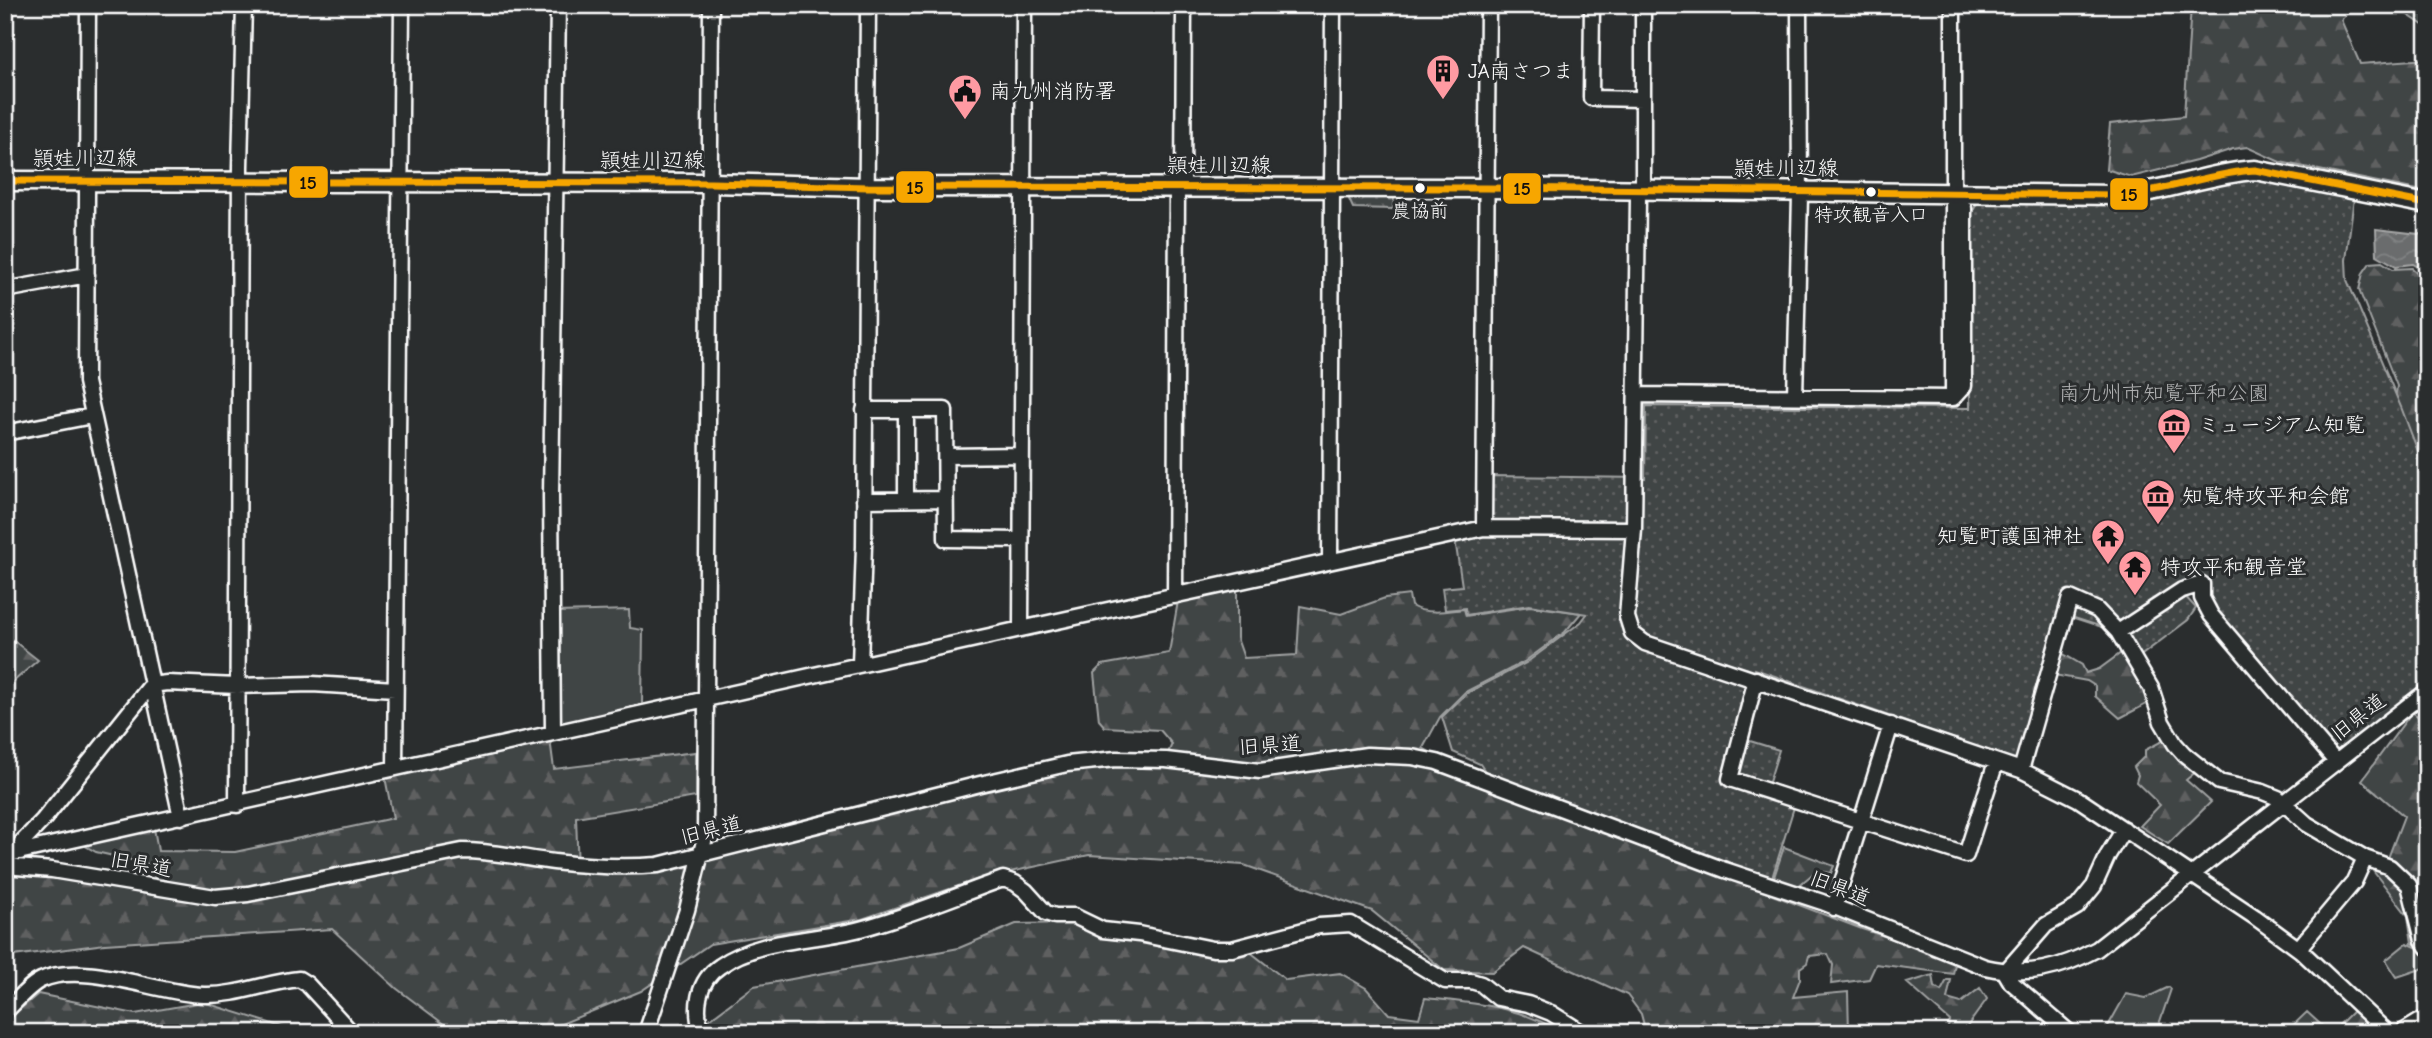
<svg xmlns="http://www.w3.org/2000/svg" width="2432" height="1038" viewBox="0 0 2432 1038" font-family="'Comic Neue','Klee One',sans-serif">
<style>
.grass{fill:#414445;stroke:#a0a2a2;stroke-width:2}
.forest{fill:url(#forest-firs);stroke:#a0a2a2;stroke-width:2}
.park{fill:url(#park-dots);stroke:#a0a2a2;stroke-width:2}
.water{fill:url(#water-waves);stroke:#a6a7a7;stroke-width:2}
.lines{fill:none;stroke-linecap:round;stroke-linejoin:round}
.minor-casing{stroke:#fff;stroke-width:19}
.major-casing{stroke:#fff;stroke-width:23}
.minor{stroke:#2a2d2e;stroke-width:14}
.major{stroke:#2a2d2e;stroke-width:18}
.bus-1-casing{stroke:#2a2d2e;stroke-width:12}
.bus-1{stroke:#f7a600;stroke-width:7}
.bus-dot{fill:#fff;stroke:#2a2d2e;stroke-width:2.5}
.labels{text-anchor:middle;stroke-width:6;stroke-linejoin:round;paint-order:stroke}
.bus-label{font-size:19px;fill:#fff;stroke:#2a2d2e}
.poi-label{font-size:21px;fill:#fff;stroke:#2a2d2e;text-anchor:start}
.street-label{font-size:21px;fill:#fff;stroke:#2a2d2e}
.park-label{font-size:21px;fill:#b3b4b5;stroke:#2a2d2e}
.line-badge{stroke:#2a2d2e;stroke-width:2.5}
.pale-badge-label{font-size:19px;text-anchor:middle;font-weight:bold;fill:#111}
</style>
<defs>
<pattern id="forest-firs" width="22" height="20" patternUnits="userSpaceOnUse" patternTransform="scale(1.75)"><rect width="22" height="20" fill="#414445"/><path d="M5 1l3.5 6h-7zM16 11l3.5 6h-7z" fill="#5e6061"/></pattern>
<pattern id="park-dots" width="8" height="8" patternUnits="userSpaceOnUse" patternTransform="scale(1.75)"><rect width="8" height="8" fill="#414445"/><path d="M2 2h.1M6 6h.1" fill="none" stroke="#5e6061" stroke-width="1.8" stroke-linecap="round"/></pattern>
<pattern id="water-waves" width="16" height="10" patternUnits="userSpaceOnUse" patternTransform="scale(1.75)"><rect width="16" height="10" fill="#6a6c6d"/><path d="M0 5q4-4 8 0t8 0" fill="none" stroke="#808283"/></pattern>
</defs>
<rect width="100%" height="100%" fill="#2a2d2e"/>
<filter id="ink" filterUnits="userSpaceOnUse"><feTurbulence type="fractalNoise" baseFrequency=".0143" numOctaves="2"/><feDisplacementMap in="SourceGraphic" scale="14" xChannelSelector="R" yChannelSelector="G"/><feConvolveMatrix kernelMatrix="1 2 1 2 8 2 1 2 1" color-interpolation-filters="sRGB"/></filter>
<g filter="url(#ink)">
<path class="grass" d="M 629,610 L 630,628 L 643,630 L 642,705 L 559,725 L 557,612 Z
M 2407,943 L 2427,952 L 2427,967 L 2397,977 L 2386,960 Z
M 2169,987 L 2171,989 L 2156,1033 L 2111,1033 L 2107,1028 L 2126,994 L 2146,998 Z"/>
<path class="forest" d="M 2191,5 L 2229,5 L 2250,9 L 2251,5 L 2354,5 L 2341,20 L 2360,64 L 2427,59 L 2427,192 L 2280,162 L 2247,147 L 2233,149 L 2196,161 L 2131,177 L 2106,169 L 2110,124 L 2184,116 Z
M 2393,5 L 2427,5 L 2427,27 L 2426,27 Z
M 2382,262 L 2393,269 L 2412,268 L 2427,281 L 2427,497 L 2391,425 L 2397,386 L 2359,290 L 2363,273 L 2370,263 Z
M 1237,591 L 1237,638 L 1244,658 L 1297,655 L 1300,606 L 1341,614 L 1385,598 L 1409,595 L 1411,606 C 1426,615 1447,611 1464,609 L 1466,616 L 1530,606 L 1581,613 L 1565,632 L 1524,662 L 1465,692 L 1440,717 L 1423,748 L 1489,787 L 1862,929 L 1956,959 L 1953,974 L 1876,964 L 1869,979 L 1831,984 L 1833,965 L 1828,954 L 1809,956 L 1807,963 L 1800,968 L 1800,979 L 1793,997 L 1848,992 L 1849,1033 L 1646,1033 L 1641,1014 L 1627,995 L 1524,948 L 1492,972 L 1444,970 L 1372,911 L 1244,865 L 1089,855 L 982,878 L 862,919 L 710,944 L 641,991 L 554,1027 L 445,1025 L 396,988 L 332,929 L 105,944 L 5,957 L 5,870 L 156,891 L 153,865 L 96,852 L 82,844 L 154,828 L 158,851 L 235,852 L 393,818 L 385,777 L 550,739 L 554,769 L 696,752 L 696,797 L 576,817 L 578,870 L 657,870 L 1054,774 L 1168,753 L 1172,744 L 1160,730 L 1105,727 L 1099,720 L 1094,673 L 1102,665 L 1169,653 L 1178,601 Z
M 5,634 L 38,660 L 5,689 Z
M 2125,650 L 2152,701 L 2120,718 L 2095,696 L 2095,686 L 2087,681 L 2054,675 L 2060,652 L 2082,665 L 2086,673 L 2099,669 Z
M 2412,712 L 2427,723 L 2427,946 L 2422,947 L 2412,943 L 2408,916 L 2373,871 L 2388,858 L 2404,816 L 2362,780 Z
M 2166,739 L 2198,770 L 2186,780 L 2211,802 L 2168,844 L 2140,826 L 2160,805 L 2136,782 L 2138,775 L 2134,767 L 2145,756 L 2145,750 Z
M 1784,847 L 1834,866 L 1831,873 L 1816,871 L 1796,888 L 1773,880 Z
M 1072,923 L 1209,955 L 1249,951 L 1286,980 L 1340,973 L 1366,988 L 1389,1014 L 1419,1018 L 1425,998 C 1473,1003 1520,1006 1562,1033 L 691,1033 L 754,986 L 959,948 L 1016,924 Z
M 1933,975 L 1935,987 L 1941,991 L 1947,980 L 1951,980 L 1947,999 L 1961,1003 L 1980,988 L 1987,999 L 1964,1031 L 1966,1033 L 1946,1033 L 1950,1021 L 1907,983 Z
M 38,994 L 135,1014 L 203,1002 L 301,1033 L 5,1033 L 5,1022 Z
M 2353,1011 L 2377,1033 L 2331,1033 Z
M 2307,1012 L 2330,1033 L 2285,1033 Z"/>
<path class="park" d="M 2253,178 L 2354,198 L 2346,260 L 2347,280 L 2401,407 L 2427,475 L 2427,685 L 2337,754 L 2208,606 L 2206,579 L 2124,625 L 2102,627 L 2074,618 L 2070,610 L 2020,762 L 1755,669 L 1737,737 L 1779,750 L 1765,795 L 1795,804 L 1772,878 L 1695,853 L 1489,777 L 1480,764 L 1453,752 L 1442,717 L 1467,693 L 1526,663 L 1581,622 L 1587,614 L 1529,605 L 1466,615 L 1465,608 L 1445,610 L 1442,588 L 1462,586 L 1455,539 L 1488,533 L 1488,476 L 1645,478 L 1646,406 L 1970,408 L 1969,219 L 1976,205 L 1983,201 L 2141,203 L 2235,180 Z
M 1348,197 L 1394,197 L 1393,209 L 1353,208 Z
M 2182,593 L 2196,608 L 2188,620 L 2139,657 L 2122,632 Z"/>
<path class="water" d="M 2376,229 L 2427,235 L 2427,272 L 2413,264 L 2396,266 L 2377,255 Z"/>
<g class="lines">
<g class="minor-casing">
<path id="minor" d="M 88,5 L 86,382 L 181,817
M 1592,5 L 1591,98 L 1642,99
M 1643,5 L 1643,185 L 1638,197 L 1634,529 L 1627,617 L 1632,633 L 1645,643 L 2021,770 L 2078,799 L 2255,917 L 2300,950 L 2388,1033
M 1183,188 L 1184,5
M 5,290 L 87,275
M 1637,395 L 1953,398 L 1964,386 L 1964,208 L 1952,193
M 1795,396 L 1800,196 L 1799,5
M 1953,398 L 1953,5
M 864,410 L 945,410 L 946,539 L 1021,540
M 906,410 L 906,499
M 5,433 L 92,416
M 946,456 L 1021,455
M 864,500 L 945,499
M 1484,528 L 1488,5
M 1330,561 L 1333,5
M 1175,596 L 1177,188
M 1021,629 L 1024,5
M 2118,632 L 2151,688 L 2162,722 L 2175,744 L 2184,754 L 2219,782 L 2263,792 L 2278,798 L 2307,824 L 2365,858 L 2390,867 L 2409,885 L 2423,940 L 2427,947
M 860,664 L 864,546 L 868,5
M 1756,679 L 1730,779 L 1966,855 L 1996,762
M 553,733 L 551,496 L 558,5
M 395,768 L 402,5
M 2021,770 L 2070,598 L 2097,610 L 2118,632 L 2182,590 L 2202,584 L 2202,598 L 2211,615 L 2336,762
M 237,805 L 240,167 L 244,5
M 20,852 L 21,843 L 43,820 L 151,685 L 167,683 L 237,686 L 312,684 L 395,689
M 5,855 L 1021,629 L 1484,528 L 1634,529
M 5,866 L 52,870 L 215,897 L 248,894 L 462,851 C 493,851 523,858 554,862 C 589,866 623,868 658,865 L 980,784 L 1067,764 L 1116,759 L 1166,760 L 1260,771 L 1367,755 L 1412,757 L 1437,762 L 1725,870 L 1822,902 L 1985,967 C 2028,977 2060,969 2097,949 L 2427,691
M 1834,908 L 1891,725
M 2300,950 L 2303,943 L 2354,882 L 2365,858
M 5,1012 C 16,1002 28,986 41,980 C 84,960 158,994 204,995 C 237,996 267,982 299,979 L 307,984 L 352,1033
M 646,1033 L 687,910 L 705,837 L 711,5
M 702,1033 C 694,1009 697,981 720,966 C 760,938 815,941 860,929 C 909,916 955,896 1003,879 L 1015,883 L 1026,891 L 1046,913 L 1055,916 L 1074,916 L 1103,930 L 1139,934 L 1213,949 L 1232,949 L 1319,926 L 1351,924 L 1445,981 L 1471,981 L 1481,984 L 1498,998 L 1528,1004 L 1551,1013 L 1583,1033
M 2070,1033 L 2011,982 L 2005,972 L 2046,925 L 2077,907 L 2094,886 L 2108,855 L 2124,829
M 2401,1033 L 2427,1017"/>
</g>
<g class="major-casing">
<path id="major" d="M 5,181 L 711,183 L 868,187 L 1486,188 L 2120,195 C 2166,192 2209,173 2255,170 L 2427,204"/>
</g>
<use href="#minor" class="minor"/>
<use href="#major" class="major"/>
<g class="bus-1-casing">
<path id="bus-1" d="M 5,181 L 711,183 L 868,187 L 1486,188 L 2120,195 C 2166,192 2209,173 2255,170 L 2427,204"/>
</g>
<use href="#bus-1" class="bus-1"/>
</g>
</g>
<defs>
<g id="building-pin" transform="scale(1.75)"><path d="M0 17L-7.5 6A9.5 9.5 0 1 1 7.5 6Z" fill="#ff9aa2" stroke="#2a2d2e"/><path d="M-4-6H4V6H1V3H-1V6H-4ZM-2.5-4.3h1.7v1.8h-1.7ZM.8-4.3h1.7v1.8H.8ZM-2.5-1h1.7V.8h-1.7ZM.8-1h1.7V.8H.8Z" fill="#111"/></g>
<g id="civic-pin" transform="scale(1.75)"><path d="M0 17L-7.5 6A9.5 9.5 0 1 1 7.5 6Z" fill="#ff9aa2" stroke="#2a2d2e"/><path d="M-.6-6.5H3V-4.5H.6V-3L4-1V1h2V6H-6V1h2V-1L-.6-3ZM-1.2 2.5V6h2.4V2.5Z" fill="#111"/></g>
<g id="museum-pin" transform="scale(1.75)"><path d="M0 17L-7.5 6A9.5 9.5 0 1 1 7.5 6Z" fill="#ff9aa2" stroke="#2a2d2e"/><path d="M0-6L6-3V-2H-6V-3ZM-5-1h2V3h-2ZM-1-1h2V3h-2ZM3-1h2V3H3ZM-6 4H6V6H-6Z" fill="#111"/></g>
<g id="temple-pin" transform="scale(1.75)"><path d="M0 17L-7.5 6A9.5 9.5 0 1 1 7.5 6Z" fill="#ff9aa2" stroke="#2a2d2e"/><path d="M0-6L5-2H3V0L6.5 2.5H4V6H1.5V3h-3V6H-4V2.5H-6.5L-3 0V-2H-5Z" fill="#111"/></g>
</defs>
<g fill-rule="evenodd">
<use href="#building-pin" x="1443" y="71"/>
<use href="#civic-pin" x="965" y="91"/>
<use href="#museum-pin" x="2174" y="425"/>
<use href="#museum-pin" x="2158" y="496"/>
<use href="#temple-pin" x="2108" y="536"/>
<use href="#temple-pin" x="2135" y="567"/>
</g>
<g class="bus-dot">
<circle cx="1420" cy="188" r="6"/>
<circle cx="1871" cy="192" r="6"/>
</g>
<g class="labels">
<g class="bus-label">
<text x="1420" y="217">農協前</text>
<text x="1871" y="221">特攻観音入口</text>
</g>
<g class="poi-label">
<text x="1468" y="78">JA南さつま</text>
<text x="990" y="98">南九州消防署</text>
<text x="2198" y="432">ミュージアム知覧</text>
<text x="2182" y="503">知覧特攻平和会館</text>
<text x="2084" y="543" text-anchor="end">知覧町護国神社</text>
<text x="2160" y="574">特攻平和観音堂</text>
</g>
<g class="street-label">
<text x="85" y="165">頴娃川辺線</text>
<text x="652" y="167">頴娃川辺線</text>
<text x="1219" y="172">頴娃川辺線</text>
<text x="1786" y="175">頴娃川辺線</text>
<text transform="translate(2358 717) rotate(-38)" y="7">旧県道</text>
<text transform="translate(1270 745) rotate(-4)" y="7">旧県道</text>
<text transform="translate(711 830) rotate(-14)" y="7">旧県道</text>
<text transform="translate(141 864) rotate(10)" y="7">旧県道</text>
<text transform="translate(1840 888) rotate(21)" y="7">旧県道</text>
</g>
<g class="park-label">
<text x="2164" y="400">南九州市知覧平和公園</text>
</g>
</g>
<g class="line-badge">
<rect x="288" y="165" width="41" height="34" rx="7" fill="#f7a600"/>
<rect x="895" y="170" width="40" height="34" rx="7" fill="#f7a600"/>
<rect x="1502" y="172" width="40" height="33" rx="7" fill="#f7a600"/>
<rect x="2109" y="177" width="40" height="34" rx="7" fill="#f7a600"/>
</g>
<g class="pale-badge-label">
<text x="308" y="189">15</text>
<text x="915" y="194">15</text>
<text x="1522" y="195">15</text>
<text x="2129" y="201">15</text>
</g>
<rect width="2432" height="1038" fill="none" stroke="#2a2d2e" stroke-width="28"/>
<rect x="14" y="14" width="2404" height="1010" fill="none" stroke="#fff" stroke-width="2.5" filter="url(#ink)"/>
</svg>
